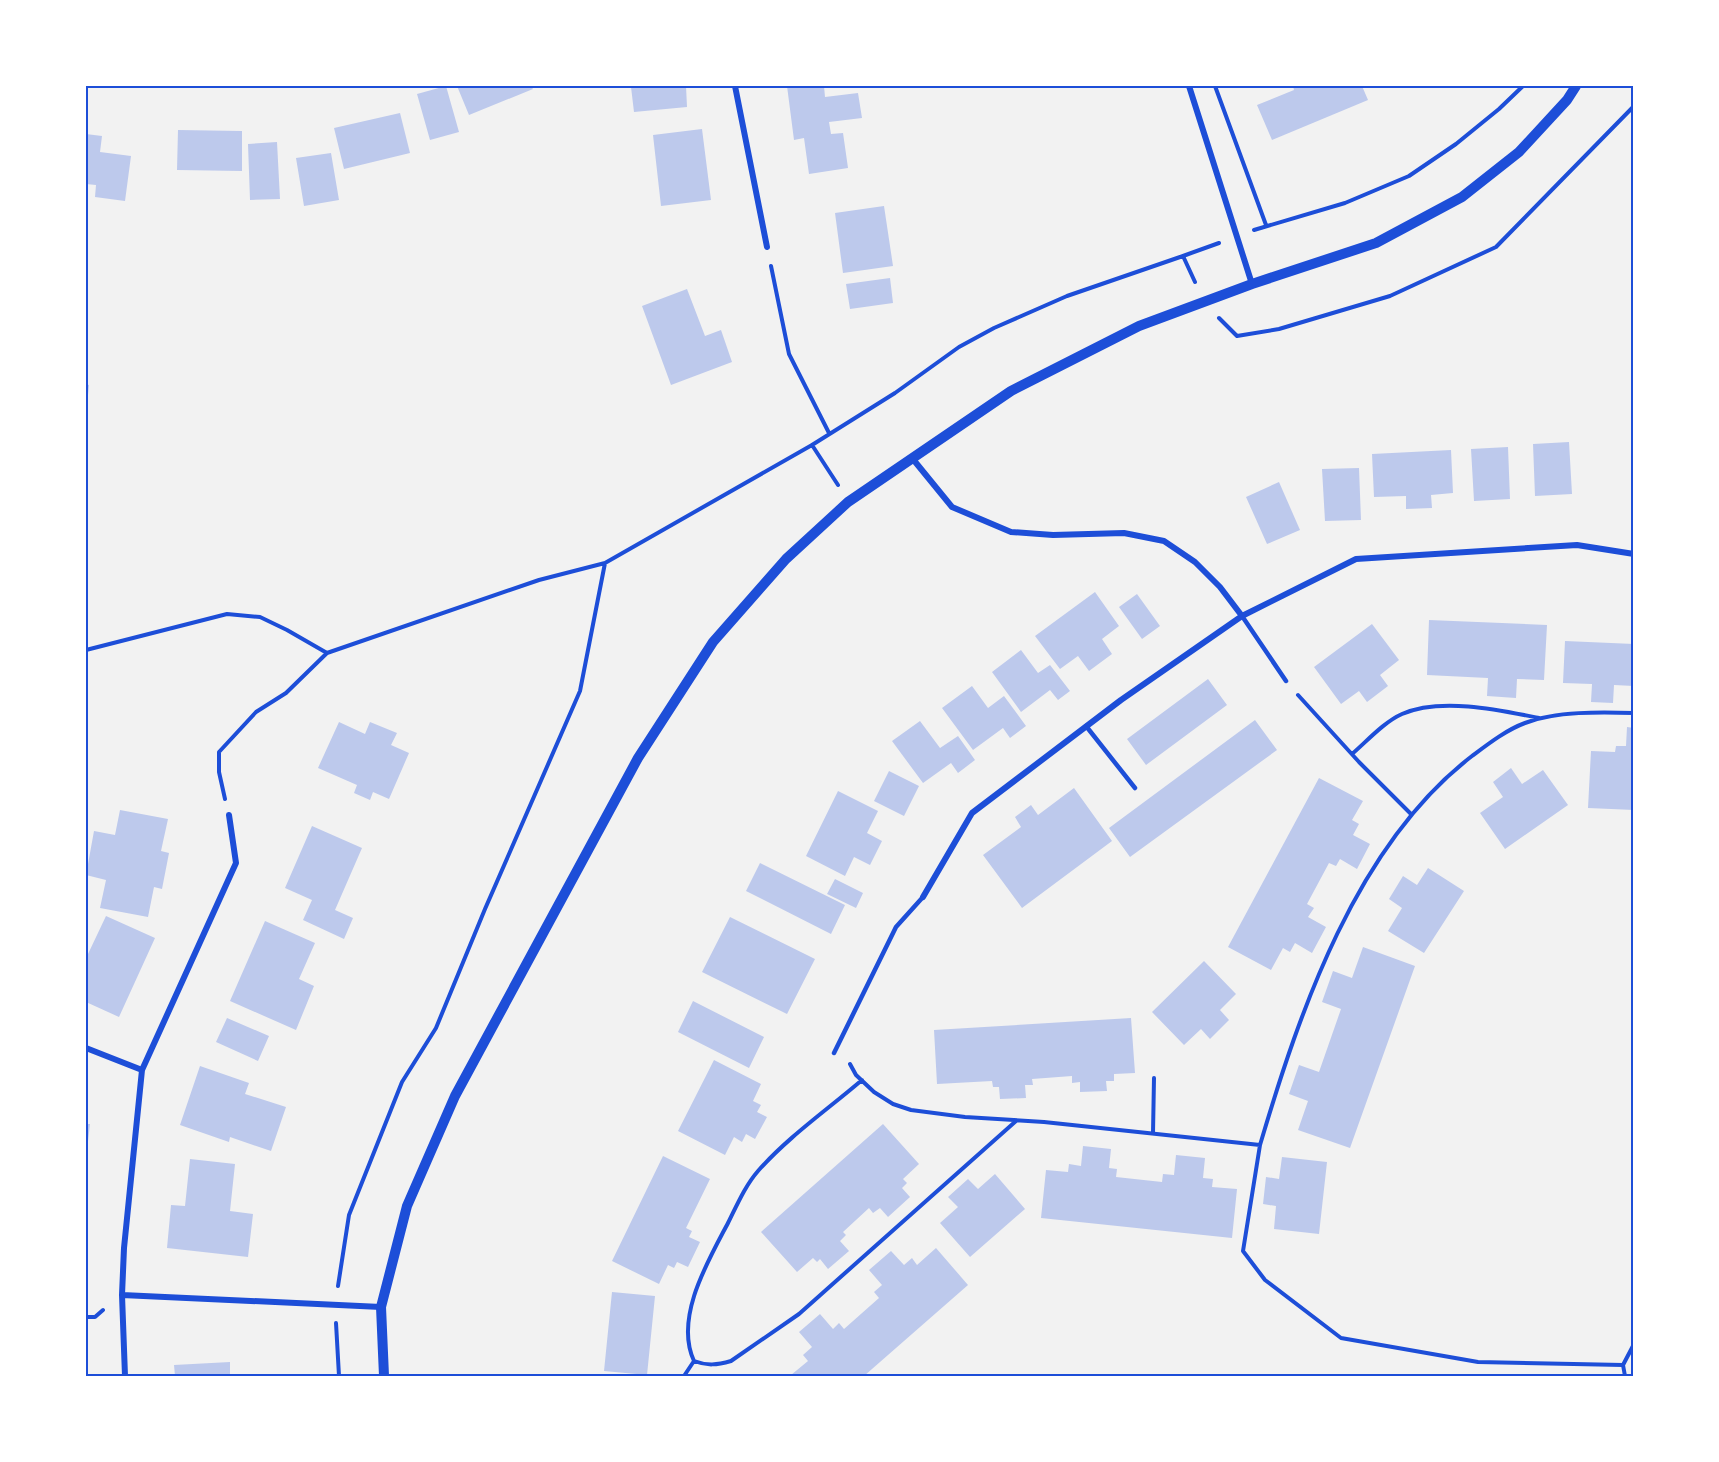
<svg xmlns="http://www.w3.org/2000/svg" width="1719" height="1462" viewBox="0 0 1719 1462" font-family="Inter,sans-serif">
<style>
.building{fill:#bdc9ec}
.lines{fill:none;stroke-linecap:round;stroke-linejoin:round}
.path{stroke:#1d4ed8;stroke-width:4}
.service{stroke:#1d4ed8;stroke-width:4.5}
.minor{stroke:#1d4ed8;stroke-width:6}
.tertiary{stroke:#1d4ed8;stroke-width:10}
.neatline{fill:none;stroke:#1d4ed8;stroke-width:2}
</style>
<rect width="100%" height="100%" fill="#f2f2f2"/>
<path class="building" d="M 446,86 L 459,132 L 430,140 L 417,94 Z
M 457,86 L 531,86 L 533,89 L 469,115 Z
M 646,86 L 686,86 L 687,107 L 634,112 L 631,87 Z
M 787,86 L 824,86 L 825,97 L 858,93 L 862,118 L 829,122 L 831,134 L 843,133 L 848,168 L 809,174 L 804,138 L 794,140 Z
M 1293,86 L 1362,86 L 1368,100 L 1272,140 L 1257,105 L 1294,90 Z
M 400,113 L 410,153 L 344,169 L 334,128 Z
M 702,129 L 711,200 L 661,206 L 653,135 Z
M 178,130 L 242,131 L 242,171 L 177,170 Z
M 86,134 L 102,136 L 100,152 L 131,156 L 125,201 L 95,197 L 96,185 L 86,184 Z
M 277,142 L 280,199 L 250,200 L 248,144 Z
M 331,153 L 339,200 L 304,206 L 296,158 Z
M 884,206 L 893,266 L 843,273 L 835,213 Z
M 890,278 L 893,303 L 850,309 L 846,284 Z
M 687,289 L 705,336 L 721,330 L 732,362 L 671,385 L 642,306 Z
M 86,384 L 89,385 L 87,405 L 86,405 Z
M 1569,442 L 1572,494 L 1535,496 L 1533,444 Z
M 1508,447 L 1510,499 L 1474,501 L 1471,449 Z
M 1451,450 L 1453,493 L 1431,495 L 1432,508 L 1406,509 L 1406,496 L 1374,497 L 1372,454 Z
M 1359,468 L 1361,520 L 1325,521 L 1322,469 Z
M 1279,482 L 1300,530 L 1267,544 L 1246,497 Z
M 1095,592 L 1119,626 L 1102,639 L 1112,654 L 1089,671 L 1078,656 L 1060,669 L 1035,636 Z
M 1137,594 L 1160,626 L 1142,639 L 1119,607 Z
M 1429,620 L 1547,625 L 1544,680 L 1517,679 L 1516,698 L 1487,696 L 1488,678 L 1427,675 Z
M 1372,624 L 1399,660 L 1380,675 L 1388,686 L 1367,702 L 1359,691 L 1341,704 L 1314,667 Z
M 1565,641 L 1634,644 L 1634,686 L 1614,685 L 1613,703 L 1591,702 L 1592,684 L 1563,683 Z
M 1021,650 L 1038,673 L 1050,665 L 1070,691 L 1058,700 L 1050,690 L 1021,712 L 992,672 Z
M 1208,679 L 1227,705 L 1146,765 L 1127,739 Z
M 972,686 L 988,708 L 1004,696 L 1026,726 L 1010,738 L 1003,728 L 973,750 L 942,708 Z
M 1255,720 L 1277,750 L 1130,857 L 1109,828 Z
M 920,721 L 940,748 L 958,736 L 975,760 L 958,773 L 951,763 L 923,783 L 892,741 Z
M 339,722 L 365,734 L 370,722 L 397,733 L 391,745 L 409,753 L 389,799 L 373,792 L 370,800 L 354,793 L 357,785 L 318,768 Z
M 1627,727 L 1634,728 L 1634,810 L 1588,808 L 1591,751 L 1615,752 L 1616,746 L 1626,746 Z
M 1511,768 L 1522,784 L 1543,770 L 1568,805 L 1505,849 L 1480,813 L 1503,797 L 1493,782 Z
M 889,771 L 919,786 L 904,816 L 874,801 Z
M 1319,778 L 1363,801 L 1352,820 L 1359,824 L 1353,835 L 1370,844 L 1357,869 L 1340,859 L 1336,866 L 1329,863 L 1307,904 L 1314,908 L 1308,917 L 1326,927 L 1312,953 L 1295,943 L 1290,952 L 1283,948 L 1271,970 L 1228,947 Z
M 1074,788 L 1112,841 L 1022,908 L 983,855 L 1021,827 L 1015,817 L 1031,805 L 1038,815 Z
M 838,791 L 878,811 L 867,833 L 882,841 L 870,865 L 854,857 L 845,876 L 806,856 Z
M 120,810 L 168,819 L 161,851 L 169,853 L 162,889 L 154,887 L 148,917 L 100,908 L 106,880 L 86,875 L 94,831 L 115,835 Z
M 312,826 L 362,848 L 335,910 L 353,918 L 344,939 L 303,920 L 312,900 L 285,888 Z
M 760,863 L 845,905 L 831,934 L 746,891 Z
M 1428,868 L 1464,891 L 1424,953 L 1388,931 L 1402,908 L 1389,899 L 1403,876 L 1417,885 Z
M 835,879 L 863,893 L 856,908 L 827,894 Z
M 106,916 L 155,938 L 119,1017 L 86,1002 L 86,953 L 88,954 Z
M 730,917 L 815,959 L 787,1014 L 702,972 Z
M 265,921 L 315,943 L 299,979 L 314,986 L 296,1030 L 230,1001 Z
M 1363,947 L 1415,966 L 1350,1148 L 1298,1130 L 1308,1101 L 1289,1094 L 1299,1065 L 1319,1072 L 1341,1009 L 1322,1002 L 1333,971 L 1352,978 Z
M 1204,961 L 1236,994 L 1220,1010 L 1229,1020 L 1210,1039 L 1201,1029 L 1184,1045 L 1152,1012 Z
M 693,1001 L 764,1037 L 749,1068 L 678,1032 Z
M 227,1018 L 269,1036 L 258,1061 L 216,1042 Z
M 1131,1018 L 1135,1073 L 1114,1074 L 1114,1081 L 1106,1081 L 1107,1091 L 1080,1092 L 1080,1082 L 1072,1083 L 1072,1076 L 1032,1079 L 1033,1085 L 1025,1085 L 1026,1098 L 1000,1099 L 999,1087 L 993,1087 L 992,1081 L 937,1084 L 934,1030 Z
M 714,1060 L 761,1084 L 753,1101 L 761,1105 L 757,1112 L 767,1117 L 755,1139 L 746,1134 L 742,1142 L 734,1137 L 725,1155 L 678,1131 Z
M 200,1066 L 249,1083 L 245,1094 L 286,1107 L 271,1151 L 230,1137 L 229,1142 L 180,1125 Z
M 86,1124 L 90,1124 L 87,1150 L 86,1150 Z
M 883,1124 L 919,1164 L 903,1179 L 907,1183 L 902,1188 L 910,1197 L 888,1217 L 880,1208 L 873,1213 L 869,1208 L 843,1232 L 846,1235 L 840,1241 L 849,1251 L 828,1269 L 820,1259 L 817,1262 L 813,1258 L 797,1272 L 761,1232 Z
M 1083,1146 L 1111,1149 L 1109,1168 L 1117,1169 L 1116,1177 L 1162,1182 L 1163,1174 L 1174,1175 L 1176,1155 L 1205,1158 L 1203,1178 L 1213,1179 L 1212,1187 L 1237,1189 L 1232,1238 L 1041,1218 L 1046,1170 L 1068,1172 L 1069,1164 L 1081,1166 Z
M 663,1156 L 710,1179 L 686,1228 L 692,1231 L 689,1237 L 700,1242 L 688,1267 L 677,1262 L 674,1268 L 668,1265 L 659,1284 L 612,1261 Z
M 1282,1157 L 1327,1162 L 1319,1234 L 1274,1229 L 1276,1206 L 1263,1204 L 1266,1177 L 1279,1179 Z
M 190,1159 L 235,1164 L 230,1211 L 253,1214 L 248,1257 L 167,1248 L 171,1205 L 185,1206 Z
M 995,1174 L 1025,1209 L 970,1257 L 940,1223 L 958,1207 L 948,1197 L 968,1179 L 978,1189 Z
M 936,1248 L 968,1285 L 864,1376 L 792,1376 L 791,1375 L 808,1361 L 803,1355 L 812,1347 L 799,1332 L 820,1314 L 833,1329 L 839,1323 L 844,1329 L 879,1298 L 874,1292 L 882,1285 L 869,1270 L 891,1251 L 904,1265 L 912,1258 L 917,1265 Z
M 612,1292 L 655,1296 L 647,1375 L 604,1371 Z
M 230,1362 L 230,1376 L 175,1376 L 174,1365 Z"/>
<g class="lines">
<path class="path" d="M 1215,86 L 1266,225
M 1254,230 L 1345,203 L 1409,176 L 1456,144 L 1499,109 L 1523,86
M 1183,256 L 1219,243
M 771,266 L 789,354 L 829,433
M 1219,318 L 1237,336 L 1279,329 L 1390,296 L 1496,247 L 1634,106
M 812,445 L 838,485
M 86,650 L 227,614 L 260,617 L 287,630 L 327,653 L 539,580 L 605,563
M 1298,695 L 1359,762 L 1411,814
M 1352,754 C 1367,741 1384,722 1402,714 C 1440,697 1500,710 1539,718
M 225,799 L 219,772 L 219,752 L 256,712 L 286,693 L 327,653
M 850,1064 L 856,1075 L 874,1092 L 893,1104 L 911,1110 L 965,1117 L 1044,1122 L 1260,1145 C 1300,1010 1356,845 1472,756 C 1488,744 1506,730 1525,723 C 1556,711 1601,712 1634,713
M 862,1080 C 827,1110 788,1137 758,1171 C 745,1186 737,1205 728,1223 C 708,1261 674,1318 694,1361 C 707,1366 717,1365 731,1361 L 799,1314 L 1016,1121
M 1153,1133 L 1154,1078
M 1260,1145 L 1243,1251 L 1265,1280 L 1341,1338 L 1478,1362 L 1623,1365
M 338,1286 L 349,1215 L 402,1082 L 436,1028 L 485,909 L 580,691 L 605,563 L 812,445 L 895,393 L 959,347 L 994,328 L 1067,296 L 1183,256 L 1195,282
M 86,1317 L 95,1317 L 103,1310
M 336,1323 L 339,1376
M 684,1376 L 694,1361
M 1625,1376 L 1623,1365 L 1634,1344"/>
<path class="service" d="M 1242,616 L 1286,681
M 1086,726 L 1135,788
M 834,1053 L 896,927 L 923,897"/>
<path class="minor" d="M 735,86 L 767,247
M 1189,86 L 1252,284
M 912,458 L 952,507 L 1011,532 L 1053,535 L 1124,533 L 1164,541 L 1195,562 L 1220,587 L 1242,616
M 923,897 L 972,813 L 1121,700 L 1242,616 L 1356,559 L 1577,545 L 1634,554
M 86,1048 L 142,1070
M 122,1295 L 381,1307
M 125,1376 L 122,1295 L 124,1248 L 142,1070 L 236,863 L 229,815"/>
<path class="tertiary" d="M 384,1376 L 381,1307 L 407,1206 L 455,1096 L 638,758 L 713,642 L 786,559 L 848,502 L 1011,391 L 1139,326 L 1252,284 L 1376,243 L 1462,197 L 1519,152 L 1567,100 L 1576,86"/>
</g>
<rect width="1719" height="1462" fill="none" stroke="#ffffff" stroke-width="174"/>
<rect x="87" y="87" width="1545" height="1288" class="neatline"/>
</svg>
